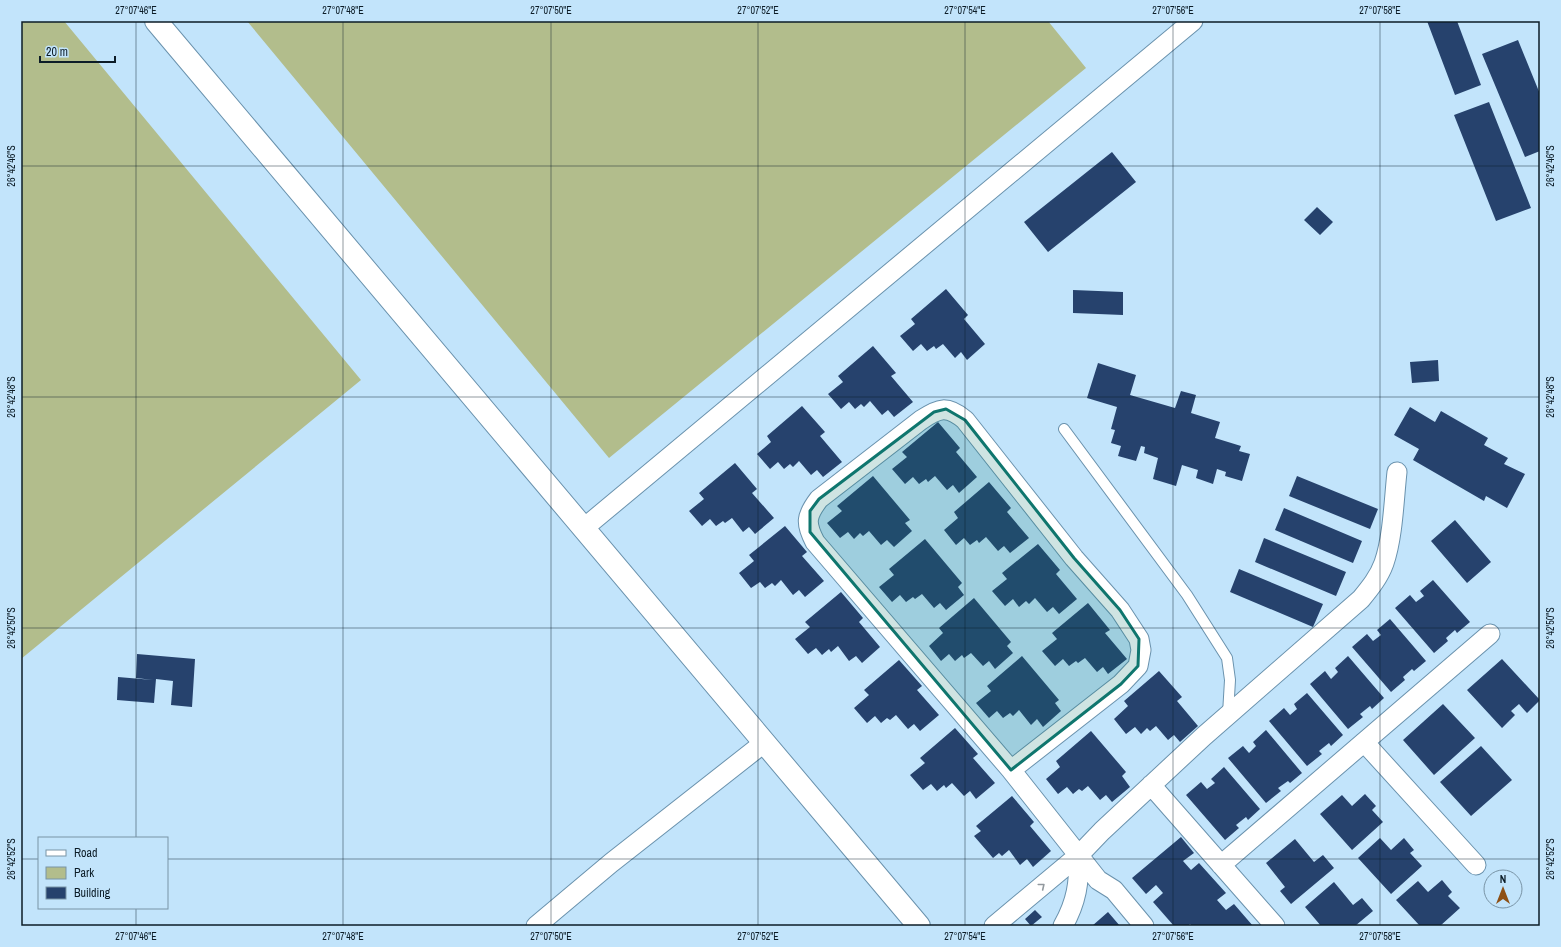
<svg xmlns="http://www.w3.org/2000/svg" width="1561" height="947" viewBox="0 0 1561 947" font-family="'Archivo Narrow',sans-serif">
<style>
.green{fill:#b2bd8c}
.building{fill:#26426d}
.lines{fill:none;stroke-linecap:round;stroke-linejoin:round}
.lane-casing{stroke:#6a92ad;stroke-width:12}
.street-casing{stroke:#6a92ad;stroke-width:21}
.secondary-casing{stroke:#6a92ad;stroke-width:24}
.lane{stroke:#fff;stroke-width:10}
.street{stroke:#fff;stroke-width:19}
.secondary{stroke:#fff;stroke-width:22}
.oneway{stroke:#92999e}
.marked{fill:#0f766e;fill-opacity:0.2;stroke:#0f766e;stroke-width:3;stroke-linejoin:round}
.ticks{fill:none;stroke:#0c1c27;stroke-width:1;stroke-opacity:0.45}
.neatline{fill:none;stroke:#0c1c27;stroke-width:1.5}
.ticks-label{font-size:10px;text-anchor:middle;fill:#0c1c27}
</style>
<rect width="100%" height="100%" fill="#c2e4fb"/>
<path class="green" d="M 21,21 L 64,21 L 361,380 L 21,659 Z
M 247,21 L 1048,21 L 1086,68 L 609,458 Z"/>
<path class="building" d="M 1427,21 L 1457,21 L 1481,85 L 1455,95 Z
M 1518,40 L 1540,94 L 1540,151 L 1525,157 L 1482,54 Z
M 1489,102 L 1531,208 L 1496,221 L 1454,115 Z
M 1112,152 L 1136,182 L 1048,252 L 1024,222 Z
M 1317,207 L 1333,222 L 1320,235 L 1304,220 Z
M 946,289 L 968,315 L 964,319 L 985,344 L 967,360 L 961,352 L 955,358 L 943,344 L 936,349 L 934,346 L 927,351 L 921,344 L 913,351 L 900,336 L 915,324 L 911,319 Z
M 1073,290 L 1123,292 L 1123,315 L 1073,313 Z
M 873,346 L 896,373 L 891,376 L 913,402 L 894,417 L 888,410 L 882,415 L 870,401 L 864,407 L 861,404 L 855,409 L 849,402 L 841,409 L 828,394 L 843,382 L 838,376 Z
M 1438,360 L 1439,381 L 1412,383 L 1410,362 Z
M 1098,363 L 1136,375 L 1130,395 L 1175,408 L 1181,391 L 1196,395 L 1191,413 L 1220,422 L 1215,438 L 1241,446 L 1239,451 L 1250,454 L 1242,481 L 1225,476 L 1226,472 L 1217,469 L 1213,484 L 1196,478 L 1198,470 L 1182,465 L 1176,486 L 1153,479 L 1158,458 L 1144,453 L 1145,447 L 1141,446 L 1136,461 L 1118,456 L 1121,446 L 1111,443 L 1115,430 L 1111,429 L 1117,407 L 1087,398 Z
M 802,406 L 825,432 L 820,436 L 842,462 L 823,477 L 817,470 L 811,475 L 799,461 L 793,467 L 790,464 L 784,469 L 778,462 L 770,469 L 757,454 L 771,442 L 767,436 Z
M 1410,407 L 1435,422 L 1441,411 L 1488,438 L 1484,445 L 1508,458 L 1504,464 L 1525,474 L 1507,508 L 1486,496 L 1484,501 L 1413,460 L 1419,449 L 1394,435 Z
M 938,422 L 960,448 L 956,452 L 977,477 L 959,493 L 953,485 L 947,490 L 935,476 L 928,482 L 926,479 L 919,484 L 913,477 L 905,484 L 892,469 L 907,457 L 902,452 Z
M 735,463 L 757,489 L 752,493 L 774,518 L 755,534 L 749,527 L 743,532 L 732,518 L 725,523 L 723,521 L 716,526 L 710,519 L 702,526 L 689,511 L 704,499 L 699,493 Z
M 873,476 L 910,520 L 905,523 L 912,531 L 894,547 L 887,540 L 881,545 L 869,531 L 863,536 L 860,533 L 854,539 L 848,532 L 840,538 L 827,523 L 842,511 L 837,506 Z
M 1297,476 L 1378,509 L 1370,529 L 1289,496 Z
M 989,482 L 1011,508 L 1007,512 L 1029,538 L 1010,553 L 1004,546 L 998,551 L 986,537 L 979,543 L 977,540 L 970,545 L 964,538 L 956,545 L 944,530 L 958,518 L 954,512 Z
M 1284,508 L 1362,541 L 1353,563 L 1275,530 Z
M 1455,520 L 1491,562 L 1467,583 L 1431,541 Z
M 785,526 L 807,552 L 802,556 L 824,581 L 805,597 L 799,590 L 793,595 L 781,580 L 775,586 L 772,583 L 765,588 L 760,582 L 751,588 L 739,573 L 754,561 L 749,555 Z
M 1264,538 L 1346,572 L 1336,596 L 1255,562 Z
M 925,539 L 962,583 L 958,587 L 964,595 L 946,610 L 940,603 L 934,608 L 922,594 L 915,599 L 913,597 L 906,602 L 900,595 L 892,602 L 879,587 L 894,575 L 889,569 Z
M 1038,544 L 1060,570 L 1056,574 L 1077,599 L 1059,614 L 1053,607 L 1047,612 L 1035,598 L 1029,604 L 1026,601 L 1019,607 L 1013,599 L 1005,606 L 992,591 L 1007,579 L 1002,573 Z
M 1239,569 L 1323,604 L 1313,627 L 1230,592 Z
M 1433,580 L 1470,622 L 1457,633 L 1455,630 L 1446,638 L 1448,641 L 1434,653 L 1395,608 L 1410,595 L 1416,602 L 1424,596 L 1420,591 Z
M 841,592 L 863,618 L 859,622 L 880,647 L 862,663 L 856,656 L 849,661 L 838,646 L 831,652 L 829,649 L 822,655 L 816,648 L 808,654 L 795,639 L 810,627 L 805,622 Z
M 974,598 L 1011,642 L 1007,646 L 1013,653 L 995,669 L 989,661 L 983,666 L 971,653 L 964,658 L 962,655 L 955,661 L 949,654 L 941,661 L 929,646 L 943,633 L 939,628 Z
M 1088,603 L 1110,630 L 1105,633 L 1127,659 L 1108,674 L 1103,667 L 1097,672 L 1085,658 L 1078,663 L 1076,661 L 1069,666 L 1063,659 L 1055,666 L 1042,651 L 1057,639 L 1052,633 Z
M 1390,619 L 1426,661 L 1414,671 L 1412,669 L 1403,677 L 1405,680 L 1391,692 L 1352,647 L 1367,634 L 1373,641 L 1381,635 L 1377,630 Z
M 137,654 L 195,659 L 192,707 L 171,705 L 173,681 L 156,679 L 154,703 L 117,700 L 118,677 L 153,680 L 136,678 Z
M 1022,656 L 1059,700 L 1055,703 L 1061,711 L 1043,727 L 1037,719 L 1031,725 L 1019,710 L 1013,716 L 1010,713 L 1003,718 L 997,711 L 989,718 L 976,703 L 991,691 L 987,686 Z
M 1348,656 L 1384,698 L 1372,709 L 1370,706 L 1360,714 L 1363,717 L 1348,729 L 1310,684 L 1325,671 L 1331,679 L 1338,672 L 1335,668 Z
M 1502,659 L 1540,700 L 1527,713 L 1519,704 L 1511,711 L 1515,715 L 1502,728 L 1467,690 Z
M 899,660 L 922,686 L 917,690 L 939,715 L 920,731 L 914,724 L 908,729 L 896,715 L 890,720 L 887,718 L 881,723 L 875,716 L 867,723 L 854,708 L 869,695 L 864,690 Z
M 1159,671 L 1182,697 L 1177,701 L 1198,726 L 1180,742 L 1174,735 L 1168,740 L 1156,726 L 1150,731 L 1147,728 L 1141,734 L 1135,727 L 1126,734 L 1114,719 L 1128,706 L 1124,701 Z
M 1307,693 L 1343,735 L 1331,746 L 1329,743 L 1319,751 L 1322,754 L 1307,766 L 1269,721 L 1284,708 L 1290,715 L 1297,709 L 1294,704 Z
M 1443,704 L 1475,738 L 1434,775 L 1403,740 Z
M 955,728 L 978,754 L 973,758 L 995,783 L 976,799 L 970,791 L 964,796 L 952,783 L 946,788 L 944,785 L 937,791 L 931,784 L 923,790 L 910,775 L 925,763 L 920,758 Z
M 1266,730 L 1302,773 L 1290,783 L 1288,781 L 1278,788 L 1281,791 L 1266,803 L 1228,758 L 1243,746 L 1249,753 L 1256,746 L 1253,742 Z
M 1091,731 L 1126,772 L 1122,776 L 1130,787 L 1112,802 L 1106,795 L 1100,800 L 1088,786 L 1082,791 L 1079,789 L 1073,794 L 1067,787 L 1058,794 L 1046,779 L 1060,767 L 1056,761 Z
M 1481,746 L 1512,780 L 1471,816 L 1440,782 Z
M 1224,767 L 1260,809 L 1248,820 L 1246,817 L 1236,825 L 1239,828 L 1225,840 L 1186,795 L 1201,782 L 1207,789 L 1215,783 L 1211,779 Z
M 1365,794 L 1376,806 L 1372,810 L 1383,822 L 1352,850 L 1320,814 L 1342,795 L 1352,806 Z
M 1012,796 L 1034,822 L 1030,826 L 1051,851 L 1033,867 L 1027,859 L 1020,865 L 1009,850 L 1002,856 L 999,853 L 993,858 L 974,836 L 981,831 L 976,826 Z
M 1181,837 L 1194,853 L 1183,861 L 1191,870 L 1199,863 L 1226,893 L 1217,900 L 1226,910 L 1234,904 L 1253,926 L 1192,926 L 1190,924 L 1188,926 L 1174,926 L 1153,902 L 1163,893 L 1156,885 L 1146,894 L 1132,878 Z
M 1380,838 L 1391,850 L 1404,838 L 1414,850 L 1410,853 L 1422,866 L 1391,894 L 1358,858 Z
M 1295,839 L 1314,862 L 1323,855 L 1334,868 L 1291,904 L 1280,891 L 1285,887 L 1266,863 Z
M 1442,880 L 1452,892 L 1448,896 L 1460,908 L 1440,926 L 1420,926 L 1396,900 L 1418,881 L 1428,892 Z
M 1334,882 L 1353,905 L 1362,898 L 1373,911 L 1355,926 L 1321,926 L 1305,907 Z
M 1035,910 L 1042,917 L 1031,926 L 1025,919 Z
M 1108,912 L 1120,926 L 1092,926 Z"/>
<g class="lines">
<g class="lane-casing">
<path id="lane" d="M 1064,429 L 1187,595 L 1227,658 L 1230,680 L 1228,714"/>
</g>
<g class="street-casing">
<path id="street" d="M 584,528 L 1193,21
M 1364,742 L 1476,865
M 1011,770 L 1121,684 L 1138,666 L 1141,650 L 1139,639 L 1120,610 L 1074,558 L 965,420 C 947,405 939,408 921,420 L 819,499 C 806,516 805,523 815,542 L 1011,770 L 1098,880 L 1114,890 L 1144,926
M 1151,785 L 1275,926
M 1221,865 L 1490,634
M 536,926 L 611,863 L 765,742
M 994,926 L 1079,855 L 1102,831 L 1204,736 L 1361,599 C 1370,588 1379,577 1384,563 C 1393,537 1394,499 1397,472
M 1063,926 C 1077,901 1079,883 1079,855"/>
</g>
<g class="secondary-casing">
<path id="secondary" d="M 156,21 L 919,926"/>
</g>
<use href="#lane" class="lane"/>
<use href="#street" class="street"/>
<use href="#secondary" class="secondary"/>
</g>
<defs><path id="oneway-chevron" d="M-2-3.5L2.5 0L-2 3.5" fill="none" stroke-width="1.6" stroke-linecap="round" stroke-linejoin="round"/></defs>
<use class="oneway" href="#oneway-chevron" transform="translate(1042 886) rotate(-39)"/>
<path class="marked" d="M 946,409 L 965,420 L 1074,558 L 1120,610 L 1139,639 L 1138,666 L 1121,684 L 1011,770 L 810,532 L 810,511 L 819,499 L 934,412 Z"/>
<path class="ticks" d="M 136,21 L 136,838M 343,21 L 343,926M 551,21 L 551,926M 758,21 L 758,926M 965,21 L 965,926M 1173,21 L 1173,926M 1380,21 L 1380,926M 21,166 L 1540,166M 21,397 L 1540,397M 21,628 L 1540,628M 21,859 L 39,859M 167,859 L 1540,859M 136,908 L 136,926"/>
<rect width="1561" height="947" fill="none" stroke="#c2e4fb" stroke-width="44"/>
<rect x="38" y="837" width="130" height="72" fill="#c2e4fb" stroke="#7994a6"/>
<rect x="46" y="850" width="20" height="6" fill="#ffffff" stroke="#7994a6"/>
<text x="74" y="857" font-size="12" fill="#0c1c27">Road</text>
<rect x="46" y="867" width="20" height="12" fill="#b2bd8c" stroke="#7994a6"/>
<text x="74" y="877" font-size="12" fill="#0c1c27">Park</text>
<rect x="46" y="887" width="20" height="12" fill="#26426d" stroke="#7994a6"/>
<text x="74" y="897" font-size="12" fill="#0c1c27">Building</text>
<g transform="translate(1503 889)"><circle r="19" fill="#c2e4fb" stroke="#7994a6"/>
<path d="M0-3L7 15L0 10L-7 15Z" fill="#8e5015"/>
<text y="-6" font-size="11" font-weight="bold" text-anchor="middle" fill="#0c1c27">N</text>
</g>
<path d="M40 56v6h75v-6" fill="none" stroke="#0c1c27" stroke-width="2"/>
<text x="46" y="56" font-size="12" fill="#0c1c27" stroke="#c2e4fb" stroke-width="3" paint-order="stroke">20 m</text>
<rect x="22" y="22" width="1517" height="903" class="neatline"/>
<g class="ticks-label">
<text x="136" y="14">27°07'46"E</text>
<text x="343" y="14">27°07'48"E</text>
<text x="551" y="14">27°07'50"E</text>
<text x="758" y="14">27°07'52"E</text>
<text x="965" y="14">27°07'54"E</text>
<text x="1173" y="14">27°07'56"E</text>
<text x="1380" y="14">27°07'58"E</text>
<text transform="translate(11 166) rotate(-90)" y="4">26°42'46"S</text>
<text transform="translate(1550 166) rotate(-90)" y="4">26°42'46"S</text>
<text transform="translate(11 397) rotate(-90)" y="4">26°42'48"S</text>
<text transform="translate(1550 397) rotate(-90)" y="4">26°42'48"S</text>
<text transform="translate(11 628) rotate(-90)" y="4">26°42'50"S</text>
<text transform="translate(1550 628) rotate(-90)" y="4">26°42'50"S</text>
<text transform="translate(11 859) rotate(-90)" y="4">26°42'52"S</text>
<text transform="translate(1550 859) rotate(-90)" y="4">26°42'52"S</text>
<text x="136" y="940">27°07'46"E</text>
<text x="343" y="940">27°07'48"E</text>
<text x="551" y="940">27°07'50"E</text>
<text x="758" y="940">27°07'52"E</text>
<text x="965" y="940">27°07'54"E</text>
<text x="1173" y="940">27°07'56"E</text>
<text x="1380" y="940">27°07'58"E</text>
</g>
</svg>
